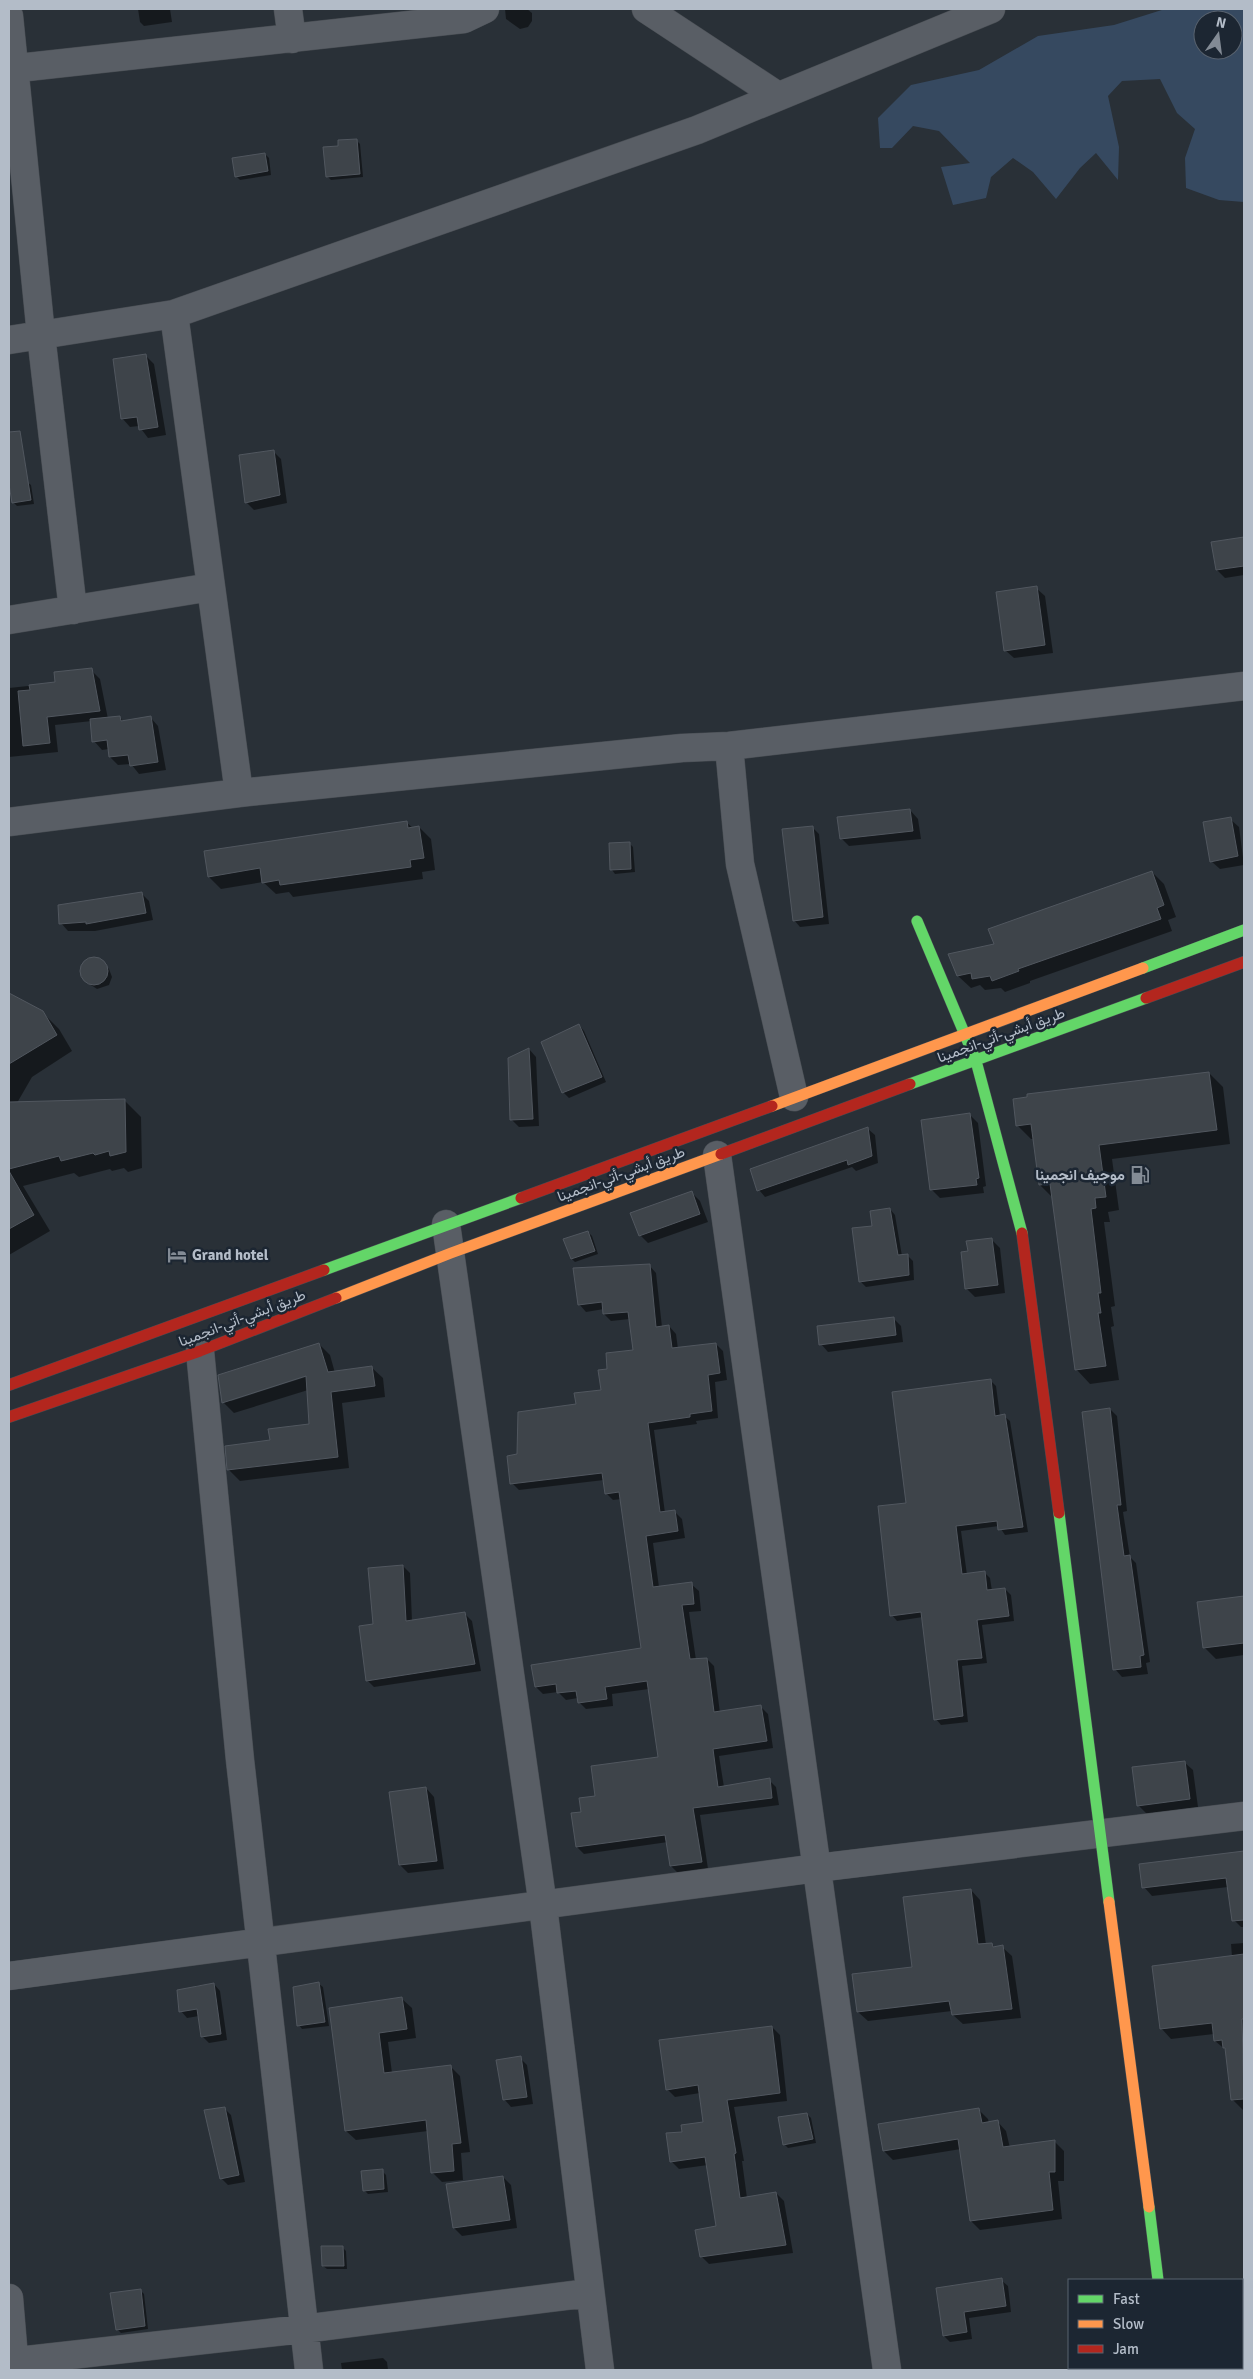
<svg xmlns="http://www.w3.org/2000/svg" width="1253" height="2379" viewBox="0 0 1253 2379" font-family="Signika,Vazirmatn,sans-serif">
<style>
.water{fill:#364960;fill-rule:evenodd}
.shadow{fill:#0007;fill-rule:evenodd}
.building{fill:#3e444a;stroke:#51575f}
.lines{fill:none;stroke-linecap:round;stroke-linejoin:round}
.street-casing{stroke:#474c52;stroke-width:29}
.fast-casing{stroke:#474c52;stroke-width:12}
.slow-casing{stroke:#474c52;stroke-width:12}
.jam-casing{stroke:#474c52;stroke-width:12}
.street{stroke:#595e65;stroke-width:28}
.fast{stroke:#63d668;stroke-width:11}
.slow{stroke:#ff974d;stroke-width:11}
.jam{stroke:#b3261e;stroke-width:11}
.labels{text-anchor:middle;stroke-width:5;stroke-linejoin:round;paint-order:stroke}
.street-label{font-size:15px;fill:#b3bcc8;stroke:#1c2632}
.poi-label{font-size:15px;font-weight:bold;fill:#b3bcc8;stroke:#1c2632;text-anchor:end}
</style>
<rect width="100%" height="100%" fill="#293037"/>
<path class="water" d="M 1165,9 L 1244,9 L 1244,202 L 1219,200 L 1186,188 L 1185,158 L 1195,129 L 1177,113 L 1160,79 L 1122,81 L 1108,96 L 1119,147 L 1118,180 L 1096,153 L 1080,168 L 1056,199 L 1033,172 L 1013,158 L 991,177 L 986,198 L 953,205 L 941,167 L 970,163 L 939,131 L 913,126 L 892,148 L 880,148 L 878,118 L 911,85 L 979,70 L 1038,36 L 1114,25 ZM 1203,20 L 1233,20 L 1233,50 L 1203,50 Z"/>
<path class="shadow" d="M 138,9 L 170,9 L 172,22 L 144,26 L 140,22 Z
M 505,9 L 527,9 L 532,13 L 532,21 L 528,27 L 520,29 L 506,19 Z
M 356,140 L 360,144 L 363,177 L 331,180 L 327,176 L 340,147 Z
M 265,154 L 269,158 L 271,175 L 240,180 L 236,176 Z
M 145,355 L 154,364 L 166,435 L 148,438 L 139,426 L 130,427 L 122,418 Z
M 274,452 L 281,459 L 287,503 L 254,510 L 246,502 Z
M 27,482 L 31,485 L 34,504 L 17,506 L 13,502 Z
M 1244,539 L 1244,575 L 1225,578 L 1217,570 L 1213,543 Z
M 1036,588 L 1045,596 L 1053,653 L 1014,658 L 1005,650 Z
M 91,670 L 100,679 L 108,719 L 120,717 L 124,722 L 150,717 L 158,726 L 166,770 L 139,774 L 131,764 L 118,765 L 110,757 L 109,749 L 102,750 L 94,741 L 92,721 L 55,725 L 58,752 L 9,757 L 9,688 L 56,683 Z
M 910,810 L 918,819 L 921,839 L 849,846 L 841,838 Z
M 1230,819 L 1239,827 L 1244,865 L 1220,869 L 1211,861 Z
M 406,822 L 413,828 L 419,827 L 431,839 L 435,870 L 422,872 L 423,879 L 293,897 L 289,892 L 276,894 L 263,882 L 221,889 L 209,877 Z
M 812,827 L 819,834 L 829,924 L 800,927 L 794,920 Z
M 629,843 L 633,847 L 635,872 L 615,874 L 612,870 Z
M 1152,872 L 1164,884 L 1176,917 L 1168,920 L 1172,931 L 1030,981 L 1030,983 L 1005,992 L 1001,988 L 985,990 L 980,985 L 971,988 L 958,976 L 995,945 Z
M 141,893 L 149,901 L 153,920 L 95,931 L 68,931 L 61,923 Z
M 94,957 L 109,969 L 112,977 L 109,985 L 97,989 L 85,981 L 81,969 L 86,961 Z
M 9,994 L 42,1012 L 59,1029 L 72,1051 L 32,1077 L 17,1103 L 124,1100 L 141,1117 L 142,1168 L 128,1172 L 124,1168 L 112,1171 L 110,1169 L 79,1177 L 74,1173 L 23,1186 L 50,1231 L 9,1255 Z
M 579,1025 L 584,1031 L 606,1082 L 569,1098 L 563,1092 Z
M 529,1049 L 536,1057 L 539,1126 L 519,1127 L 512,1120 Z
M 1209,1073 L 1223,1087 L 1230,1144 L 1112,1159 L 1119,1210 L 1108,1212 L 1110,1222 L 1104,1222 L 1115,1306 L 1111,1307 L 1114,1326 L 1111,1327 L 1119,1380 L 1090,1384 L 1077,1370 L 1053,1198 L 1040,1185 L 1034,1139 L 1031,1139 L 1017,1125 Z
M 970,1115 L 978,1123 L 986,1186 L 983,1187 L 984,1193 L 940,1198 L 932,1190 L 923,1121 Z
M 868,1129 L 875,1135 L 878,1163 L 856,1171 L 852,1167 L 765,1197 L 759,1190 Z
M 692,1193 L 700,1201 L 708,1222 L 648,1243 L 640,1235 Z
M 890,1209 L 895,1215 L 902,1256 L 907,1255 L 913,1261 L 914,1280 L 866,1287 L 860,1281 L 873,1227 Z
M 588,1232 L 592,1236 L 598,1254 L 575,1262 L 572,1259 Z
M 991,1239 L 1000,1248 L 1005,1293 L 975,1297 L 966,1288 L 969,1252 Z
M 649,1265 L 656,1273 L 662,1327 L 669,1326 L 676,1334 L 678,1349 L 716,1344 L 723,1351 L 727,1380 L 715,1382 L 718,1418 L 696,1421 L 697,1424 L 654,1430 L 665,1513 L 675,1512 L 682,1519 L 685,1538 L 653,1543 L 659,1587 L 691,1584 L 699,1591 L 701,1611 L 689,1612 L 696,1660 L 707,1659 L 714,1666 L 720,1713 L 761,1707 L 768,1714 L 773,1748 L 719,1756 L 724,1787 L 769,1780 L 776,1787 L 779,1805 L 700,1815 L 708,1869 L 678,1873 L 671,1866 L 668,1842 L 584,1854 L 577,1847 L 582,1813 L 596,1797 L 659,1758 L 649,1689 L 612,1694 L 613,1706 L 586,1709 L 579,1702 L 578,1698 L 566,1700 L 558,1692 L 543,1694 L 536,1687 L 643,1650 L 622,1499 L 613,1500 L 606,1493 L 604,1480 L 519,1490 L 512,1483 L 518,1455 L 577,1405 L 602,1391 L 609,1370 L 635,1351 L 630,1319 L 611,1321 L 604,1314 L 604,1309 L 586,1312 L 579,1304 Z
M 893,1318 L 901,1326 L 903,1342 L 828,1352 L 821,1344 Z
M 319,1344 L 330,1355 L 335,1373 L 371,1367 L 383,1378 L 385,1397 L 342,1403 L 349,1468 L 240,1481 L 229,1470 L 271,1441 L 311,1426 L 308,1390 L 234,1413 L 223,1402 ZM 311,1373 L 312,1375 L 231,1401 L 231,1399 Z
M 990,1380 L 996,1386 L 1000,1416 L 1004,1416 L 1010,1421 L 1028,1532 L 1005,1535 L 999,1526 L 961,1531 L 967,1575 L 985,1573 L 990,1578 L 992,1591 L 1005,1589 L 1011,1595 L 1014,1621 L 982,1625 L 987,1663 L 962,1666 L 968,1722 L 941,1725 L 936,1719 L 923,1617 L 897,1621 L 892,1615 L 908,1504 Z
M 1110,1409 L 1117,1416 L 1127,1511 L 1123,1512 L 1130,1557 L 1136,1563 L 1150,1662 L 1146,1663 L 1148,1674 L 1122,1677 L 1115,1669 Z
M 403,1566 L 410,1573 L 412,1621 L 465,1614 L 472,1621 L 481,1671 L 374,1687 L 367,1680 L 374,1626 Z
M 1244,1597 L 1244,1655 L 1216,1659 L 1204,1647 L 1198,1603 Z
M 1184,1762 L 1193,1770 L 1198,1807 L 1147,1814 L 1138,1805 Z
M 426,1788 L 434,1797 L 444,1869 L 408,1873 L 400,1865 Z
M 1244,1852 L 1244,1927 L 1241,1927 L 1233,1919 L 1228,1887 L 1152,1896 L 1144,1887 L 1141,1865 Z
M 971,1890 L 980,1900 L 986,1945 L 992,1944 L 995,1947 L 1002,1947 L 1012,1956 L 1021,2018 L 963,2024 L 953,2015 L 952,2011 L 868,2021 L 858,2012 L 913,1968 Z
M 1244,1943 L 1244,2110 L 1243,2110 L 1233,2100 L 1227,2051 L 1215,2041 L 1214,2034 L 1171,2039 L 1161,2028 L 1232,1957 L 1231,1944 Z
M 214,1984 L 220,1991 L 227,2040 L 209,2043 L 202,2036 L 199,2016 L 187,2018 L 181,2011 L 195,1986 Z
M 319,1984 L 323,1987 L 329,2026 L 302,2029 L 299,2025 Z
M 402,1999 L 412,2008 L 416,2038 L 388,2042 L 392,2073 L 450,2066 L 460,2076 L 470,2152 L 461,2153 L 463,2180 L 442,2182 L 432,2172 L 428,2131 L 356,2140 L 346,2131 L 330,2009 Z
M 772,2027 L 780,2035 L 787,2101 L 734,2107 L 744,2161 L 742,2161 L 747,2198 L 776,2193 L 784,2201 L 793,2253 L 709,2264 L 701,2256 L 717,2227 L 708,2165 L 679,2169 L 671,2161 L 683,2133 L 704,2124 L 700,2093 L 675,2097 L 667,2089 Z
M 520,2058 L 527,2065 L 533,2104 L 511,2107 L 504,2099 Z
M 224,2108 L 231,2115 L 245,2182 L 228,2185 L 221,2178 Z
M 979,2110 L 988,2119 L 989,2123 L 997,2121 L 1006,2131 L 1010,2148 L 1055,2142 L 1064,2151 L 1064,2181 L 1058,2181 L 1062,2219 L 980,2230 L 971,2221 L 961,2149 L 893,2160 L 884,2151 Z
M 807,2114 L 811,2118 L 816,2143 L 788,2148 L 784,2144 Z
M 382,2171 L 386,2175 L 388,2192 L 368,2194 L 364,2190 Z
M 503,2177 L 511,2185 L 517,2228 L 462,2236 L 454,2228 Z
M 342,2247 L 346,2251 L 347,2269 L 327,2269 L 323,2266 Z
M 1001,2280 L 1008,2286 L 1011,2312 L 969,2318 L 972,2339 L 950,2342 L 944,2336 L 937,2289 Z
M 140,2290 L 144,2294 L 148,2329 L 121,2333 L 117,2329 Z
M 1242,2290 L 1244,2290 L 1244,2327 L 1242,2328 Z
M 383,2358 L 387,2362 L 388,2370 L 342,2370 L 341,2363 Z"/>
<path class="building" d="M 357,139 L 360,174 L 326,177 L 323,147 L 338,146 L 338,140 Z
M 265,153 L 268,171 L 235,177 L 232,158 Z
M 146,354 L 158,427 L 139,430 L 137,417 L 121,419 L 113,359 Z
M 20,431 L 31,500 L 12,503 L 9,484 L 9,432 Z
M 274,450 L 280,495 L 245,503 L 239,455 Z
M 1244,537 L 1244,566 L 1216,570 L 1211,542 Z
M 1037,586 L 1045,645 L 1004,651 L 996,592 Z
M 92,668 L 100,711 L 47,717 L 50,743 L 23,746 L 18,691 L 30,690 L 29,685 L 55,682 L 54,672 Z
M 120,716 L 121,721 L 151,716 L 158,762 L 130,766 L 128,755 L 109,757 L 107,740 L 92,742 L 90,719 Z
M 910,809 L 913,831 L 840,839 L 837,817 Z
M 1231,817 L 1238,856 L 1210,862 L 1203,822 Z
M 407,821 L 408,828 L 419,826 L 424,858 L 410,860 L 411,867 L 280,885 L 279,880 L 262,883 L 260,868 L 208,877 L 204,851 Z
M 813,826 L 823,917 L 793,921 L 782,829 Z
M 630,842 L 631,869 L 610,870 L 609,843 Z
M 1152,871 L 1164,905 L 1157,908 L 1161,919 L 1018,969 L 1019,971 L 992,981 L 990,976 L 972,979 L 971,973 L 957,976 L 948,954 L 994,944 L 988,929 Z
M 142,892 L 146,913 L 86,924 L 86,922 L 59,924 L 58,905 Z
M80 971a14 14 0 1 1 28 0a14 14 0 1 1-28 0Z
M 9,993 L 43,1011 L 57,1035 L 9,1064 Z
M 579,1024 L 602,1077 L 562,1093 L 541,1042 Z
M 529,1048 L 533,1119 L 510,1120 L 508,1058 Z
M 1209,1072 L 1217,1130 L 1099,1145 L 1106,1197 L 1095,1198 L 1096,1208 L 1091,1209 L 1101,1293 L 1098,1293 L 1101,1313 L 1098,1313 L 1106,1366 L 1075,1370 L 1050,1184 L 1039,1185 L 1031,1124 L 1016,1126 L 1013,1099 L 1027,1097 L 1027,1094 Z
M 125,1099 L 126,1152 L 110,1156 L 109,1151 L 95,1155 L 93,1153 L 61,1161 L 59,1156 L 9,1169 L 9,1102 Z
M 970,1113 L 979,1178 L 976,1179 L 977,1185 L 930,1190 L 921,1120 Z
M 868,1127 L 872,1156 L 848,1165 L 847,1160 L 757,1191 L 750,1169 Z
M 9,1171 L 34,1215 L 9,1229 Z
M 692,1191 L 700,1214 L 639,1236 L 630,1213 Z
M 890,1208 L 898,1255 L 908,1254 L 909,1275 L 859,1282 L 852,1228 L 872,1226 L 870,1211 Z
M 588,1231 L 595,1251 L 571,1259 L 563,1239 Z
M 992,1238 L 998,1285 L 965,1289 L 961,1252 L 968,1251 L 966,1241 Z
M 650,1264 L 656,1327 L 669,1325 L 672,1348 L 716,1343 L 720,1373 L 708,1375 L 712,1411 L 690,1414 L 690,1417 L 648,1423 L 660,1512 L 675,1510 L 678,1531 L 646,1536 L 653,1587 L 692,1582 L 694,1604 L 682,1605 L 690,1659 L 707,1658 L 714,1712 L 761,1705 L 767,1741 L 713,1749 L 718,1787 L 770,1778 L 772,1798 L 693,1808 L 702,1862 L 670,1866 L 665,1835 L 576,1847 L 571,1813 L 581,1812 L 579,1798 L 595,1796 L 591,1766 L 658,1757 L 647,1681 L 605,1687 L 607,1699 L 578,1703 L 576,1691 L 557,1693 L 556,1684 L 535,1687 L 531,1665 L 641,1648 L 619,1492 L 605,1494 L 602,1473 L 510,1484 L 507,1456 L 517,1454 L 518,1412 L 576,1404 L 574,1393 L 601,1390 L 598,1370 L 607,1369 L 606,1353 L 633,1350 L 628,1312 L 603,1314 L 602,1302 L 578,1305 L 573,1268 Z
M 894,1317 L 896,1335 L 819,1345 L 817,1326 Z
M 319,1343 L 328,1372 L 372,1366 L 375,1386 L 331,1392 L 338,1457 L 227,1470 L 225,1446 L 270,1440 L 268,1429 L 309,1424 L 306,1376 L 222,1403 L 218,1375 Z
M 991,1379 L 995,1416 L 1005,1414 L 1023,1527 L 998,1530 L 997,1521 L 956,1526 L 962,1574 L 985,1571 L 987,1590 L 1005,1588 L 1009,1616 L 977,1620 L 982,1658 L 957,1660 L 963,1716 L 934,1720 L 921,1612 L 890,1616 L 878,1506 L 906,1503 L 892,1392 Z
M 1110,1408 L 1121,1505 L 1117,1505 L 1124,1556 L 1130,1555 L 1144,1655 L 1140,1656 L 1141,1667 L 1113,1670 L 1082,1412 Z
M 403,1565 L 406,1621 L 465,1612 L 475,1664 L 366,1681 L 359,1626 L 373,1624 L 368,1568 Z
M 1244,1596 L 1244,1643 L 1203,1648 L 1197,1602 Z
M 1185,1761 L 1190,1799 L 1137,1806 L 1132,1767 Z
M 426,1787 L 437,1861 L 399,1865 L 389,1792 Z
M 1244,1851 L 1244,1920 L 1232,1921 L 1226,1878 L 1142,1888 L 1139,1864 Z
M 971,1889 L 978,1944 L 992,1943 L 993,1947 L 1003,1945 L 1012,2009 L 952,2015 L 949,2001 L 857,2012 L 852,1974 L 912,1967 L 903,1897 Z
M 1244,1954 L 1244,2019 L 1242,2019 L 1244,2099 L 1231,2100 L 1225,2048 L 1223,2048 L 1222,2040 L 1214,2041 L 1212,2023 L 1160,2029 L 1152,1966 Z
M 319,1982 L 325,2022 L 297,2026 L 293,1987 Z
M 214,1983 L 221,2034 L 201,2037 L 197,2009 L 179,2012 L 177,1990 Z
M 402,1997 L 407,2029 L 379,2033 L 384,2073 L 451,2065 L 461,2143 L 452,2144 L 454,2171 L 431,2173 L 426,2120 L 345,2131 L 329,2008 Z
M 772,2026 L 780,2093 L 727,2100 L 736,2153 L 734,2154 L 740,2198 L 776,2192 L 786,2245 L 700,2257 L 695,2230 L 716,2226 L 705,2157 L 670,2162 L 666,2133 L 682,2132 L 681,2125 L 703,2122 L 698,2085 L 666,2090 L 659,2040 Z
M 521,2056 L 527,2097 L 503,2100 L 496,2060 Z
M 225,2107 L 239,2175 L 220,2179 L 204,2110 Z
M 979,2108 L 982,2123 L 998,2120 L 1003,2147 L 1055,2140 L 1055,2172 L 1049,2172 L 1053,2210 L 970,2221 L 958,2139 L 883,2151 L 878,2124 Z
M 807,2113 L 813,2139 L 783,2145 L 778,2117 Z
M 383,2169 L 384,2189 L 363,2191 L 361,2171 Z
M 503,2176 L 510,2220 L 453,2228 L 446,2184 Z
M 321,2246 L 343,2246 L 344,2266 L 322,2266 Z
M 1002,2278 L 1006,2306 L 964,2312 L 967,2332 L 943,2336 L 936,2288 Z
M 141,2289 L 145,2326 L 116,2330 L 110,2293 Z"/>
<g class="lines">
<g class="street-casing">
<path id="street" d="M 288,9 L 292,39 L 288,9
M 646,9 L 778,96
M 9,16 L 41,335 L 73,610
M 9,69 L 464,19 L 485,9
M 174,314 L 239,793
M 9,340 L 174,314 L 697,130 L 991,9
M 9,620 L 211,587
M 729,746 L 740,864 L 794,1097
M 9,822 L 239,793 L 682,748 L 729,746 L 1244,686
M 717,1155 L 887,2370
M 446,1224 L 543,1906 L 600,2370
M 200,1351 L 240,1760 L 309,2370
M 9,1976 L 817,1868 L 1244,1816
M 9,2298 L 15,2370
M 9,2362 L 303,2329 L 589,2293
M 1170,2368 L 1170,2370"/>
</g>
<g class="fast-casing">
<path id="fast" d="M 917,921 L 976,1061 L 1022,1233
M 1143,968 L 1244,930
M 910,1084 L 1146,998
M 324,1270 L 521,1198
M 1059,1513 L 1109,1902
M 1149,2207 L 1158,2280"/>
</g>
<g class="slow-casing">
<path id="slow" d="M 772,1106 L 1143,968
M 336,1298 L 451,1253 L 721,1154
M 1109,1902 L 1149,2207"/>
</g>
<g class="jam-casing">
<path id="jam" d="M 1146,998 L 1244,962
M 721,1154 L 910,1084
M 521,1198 L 772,1106
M 1022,1233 L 1059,1513
M 9,1385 L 324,1270
M 9,1417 L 200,1351 L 336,1298"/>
</g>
<use href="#street" class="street"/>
<use href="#fast" class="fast"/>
<use href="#slow" class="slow"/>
<use href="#jam" class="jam"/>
</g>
<defs>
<g id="fuel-bare" transform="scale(1.5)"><path d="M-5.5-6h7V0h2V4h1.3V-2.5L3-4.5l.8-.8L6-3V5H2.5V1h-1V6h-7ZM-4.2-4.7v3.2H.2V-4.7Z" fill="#838b95" stroke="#1c2632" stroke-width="2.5" paint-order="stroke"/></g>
<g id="hotel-bare" transform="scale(1.5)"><path d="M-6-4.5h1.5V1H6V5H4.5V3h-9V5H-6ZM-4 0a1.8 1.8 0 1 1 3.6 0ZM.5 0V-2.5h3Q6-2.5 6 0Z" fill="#838b95" stroke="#1c2632" stroke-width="2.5" paint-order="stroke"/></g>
</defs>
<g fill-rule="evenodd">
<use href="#fuel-bare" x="1140" y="1175"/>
<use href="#hotel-bare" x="177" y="1255"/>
</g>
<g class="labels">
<g class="street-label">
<text transform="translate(1001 1035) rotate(-20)" y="5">طريق أبشي-أتي-انجمينا</text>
<text transform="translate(621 1174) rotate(-20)" y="5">طريق أبشي-أتي-انجمينا</text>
<text transform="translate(242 1318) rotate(-21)" y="5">طريق أبشي-أتي-انجمينا</text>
</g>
<g class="poi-label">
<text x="1125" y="1180">موجيف انجمينا</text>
<text x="192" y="1260" text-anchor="start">Grand hotel</text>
</g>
</g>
<rect width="1253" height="2379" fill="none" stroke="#b3bcc8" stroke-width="20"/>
<rect x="1068" y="2279" width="175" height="90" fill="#1c2632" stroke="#58626e"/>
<rect x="1078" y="2295" width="25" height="8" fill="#63d668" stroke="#58626e"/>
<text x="1113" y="2304" font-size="15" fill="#b3bcc8">Fast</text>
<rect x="1078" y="2320" width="25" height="8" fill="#ff974d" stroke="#58626e"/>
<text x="1113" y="2329" font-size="15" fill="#b3bcc8">Slow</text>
<rect x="1078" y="2345" width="25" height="8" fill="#b3261e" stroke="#58626e"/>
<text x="1113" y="2354" font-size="15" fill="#b3bcc8">Jam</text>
<g transform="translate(1218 35) rotate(14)"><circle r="24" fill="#1c2632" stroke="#58626e"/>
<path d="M0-4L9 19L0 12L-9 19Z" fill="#838b95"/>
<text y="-8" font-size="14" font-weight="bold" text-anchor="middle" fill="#b3bcc8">N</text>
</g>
</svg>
